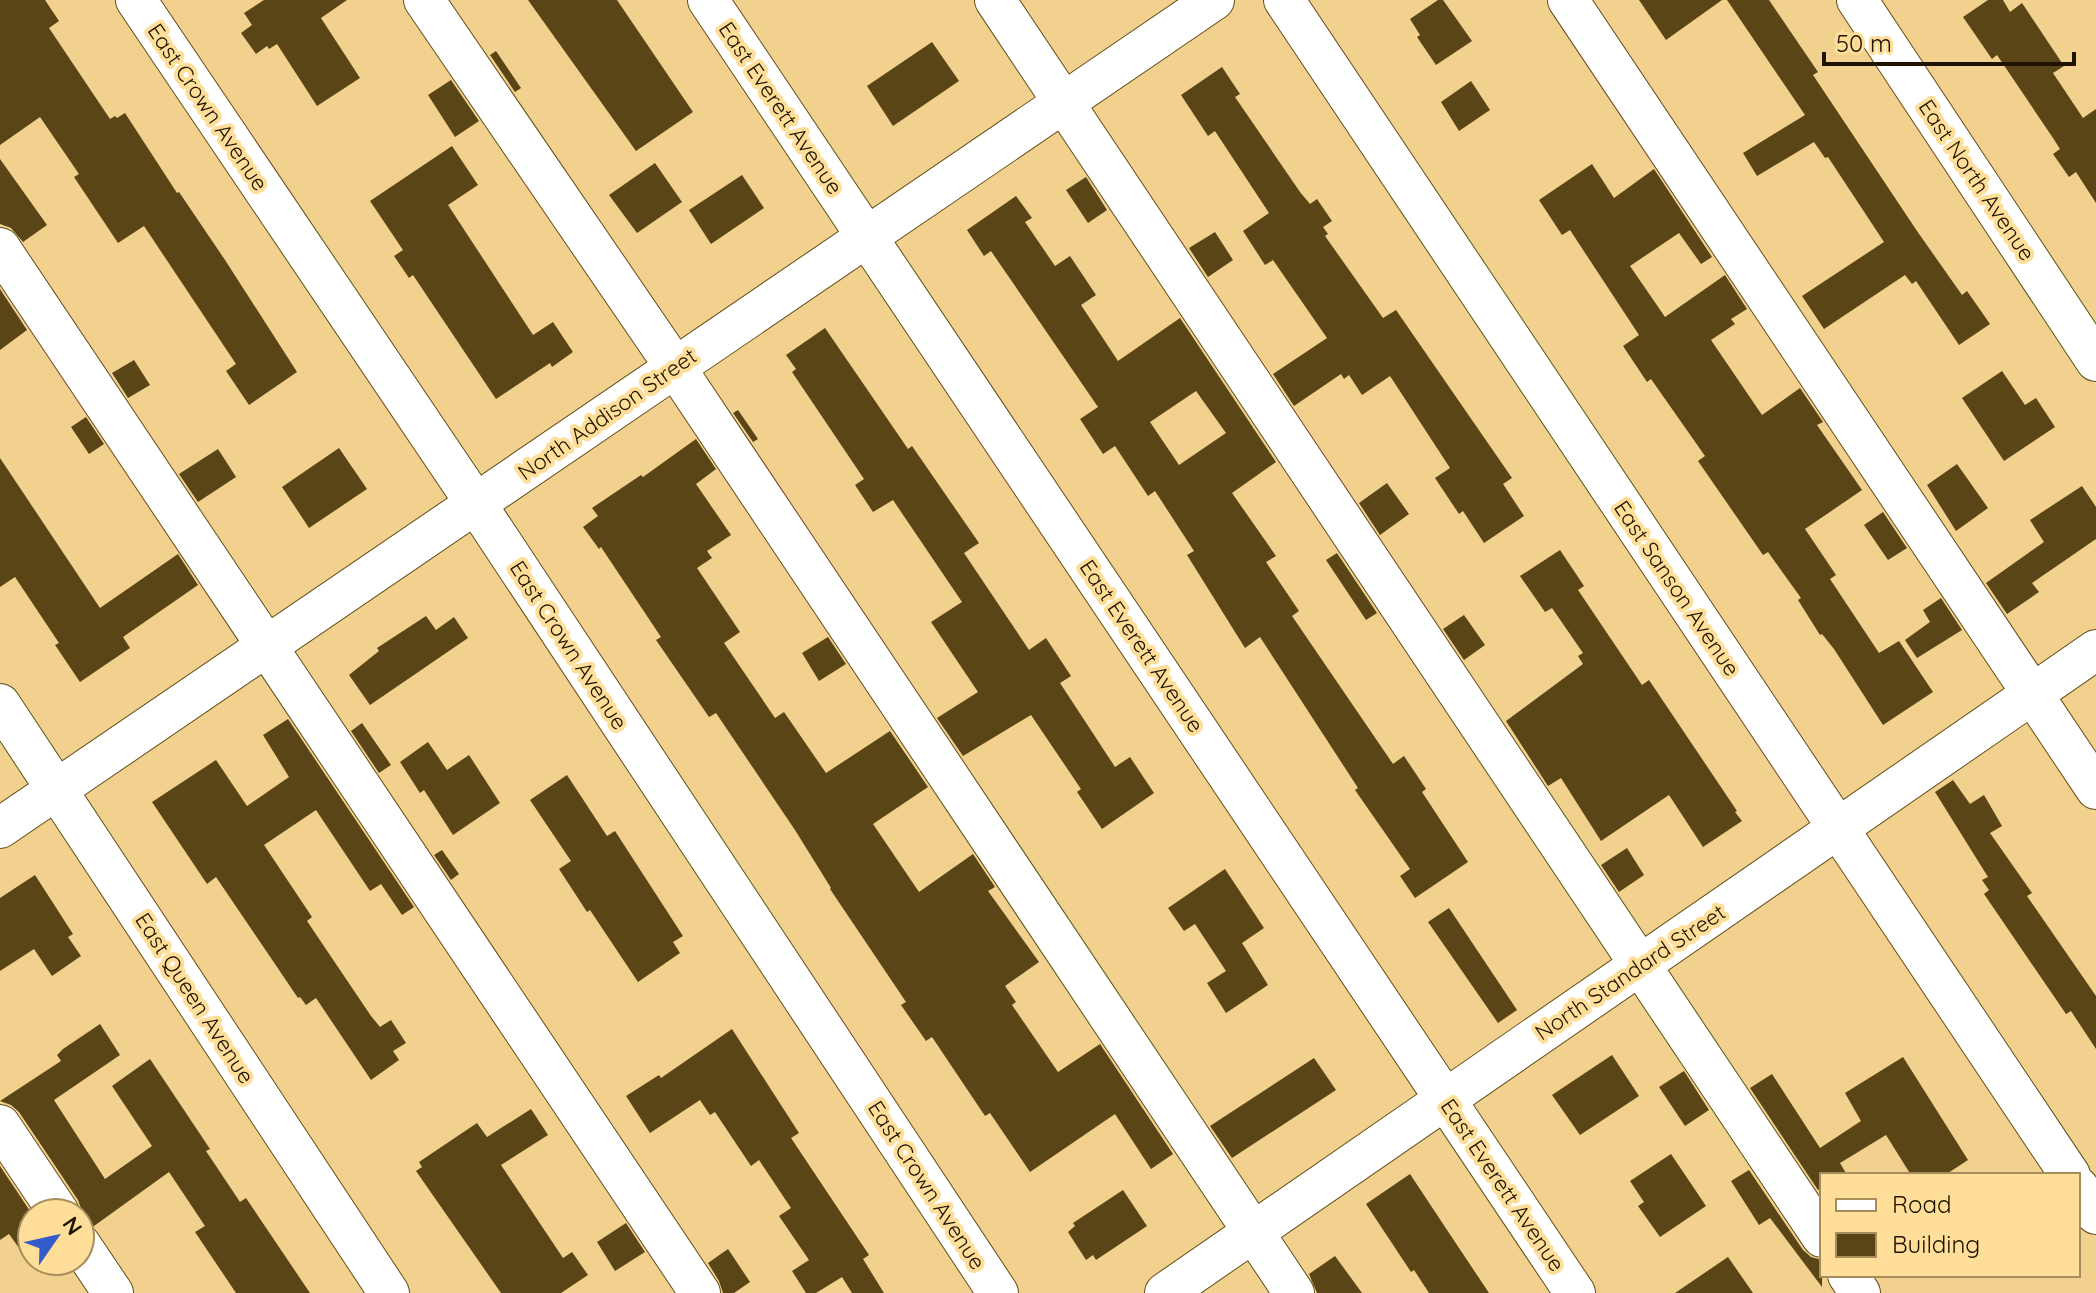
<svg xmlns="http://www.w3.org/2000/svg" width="2096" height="1293" viewBox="0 0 2096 1293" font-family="Quicksand,sans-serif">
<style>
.building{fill:#594516;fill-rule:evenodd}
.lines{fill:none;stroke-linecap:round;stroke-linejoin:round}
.minor-casing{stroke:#644e1a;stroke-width:42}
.minor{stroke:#fff;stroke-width:40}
.labels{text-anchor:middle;stroke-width:8;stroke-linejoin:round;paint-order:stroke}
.street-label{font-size:22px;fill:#1f1300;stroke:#fede99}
</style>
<rect width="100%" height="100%" fill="#f1d18d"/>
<path class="building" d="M 0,0 L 45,0 L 59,21 L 49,28 L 110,119 L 115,116 L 117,118 L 125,113 L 177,193 L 179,192 L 225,260 L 297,372 L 249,405 L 226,371 L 236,364 L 144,226 L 118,243 L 74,177 L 79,174 L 40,117 L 0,145 Z
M 264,0 L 347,0 L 321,18 L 360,78 L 317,106 L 277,44 L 269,49 L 267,46 L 256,54 L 241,33 L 252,25 L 244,13 Z
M 528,0 L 617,0 L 693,112 L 636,151 Z
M 1438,0 L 1443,0 L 1472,41 L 1436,65 L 1417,37 L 1420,35 L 1410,19 Z
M 1639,0 L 1722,0 L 1666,40 Z
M 1727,0 L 1769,0 L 1818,72 L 1813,75 L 1917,231 L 1962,295 L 1967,291 L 1990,324 L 1959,345 L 1916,281 L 1912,284 L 1905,275 L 1824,329 L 1802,296 L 1884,242 L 1828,157 L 1825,158 L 1814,142 L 1757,176 L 1743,153 L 1805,115 Z
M 1988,0 L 2003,0 L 2010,12 L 2022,3 L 2064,66 L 2053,73 L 2083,118 L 2096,109 L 2096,203 L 2076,172 L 2069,177 L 2053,154 L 2060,149 L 2053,138 L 1997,55 L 1992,59 L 1963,17 Z
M 932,42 L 959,81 L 893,126 L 867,86 Z
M 496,51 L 521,88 L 515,92 L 490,55 Z
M 1222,67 L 1240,94 L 1235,97 L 1300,192 L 1310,204 L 1317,199 L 1332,221 L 1323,227 L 1328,234 L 1325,236 L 1383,318 L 1396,310 L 1512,478 L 1503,484 L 1524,516 L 1484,543 L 1463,511 L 1459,514 L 1435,478 L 1450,468 L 1390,376 L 1362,395 L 1349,375 L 1344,379 L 1341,374 L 1294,406 L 1273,374 L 1327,338 L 1273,260 L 1265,265 L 1243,231 L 1269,213 L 1215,131 L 1208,136 L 1181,95 Z
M 451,80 L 479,121 L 455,137 L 428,95 Z
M 1471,81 L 1490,110 L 1459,131 L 1441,102 Z
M 452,146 L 478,185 L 448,205 L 533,335 L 553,322 L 573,352 L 552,367 L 550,363 L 496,399 L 413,275 L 409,278 L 394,256 L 403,250 L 370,201 Z
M 0,159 L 47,225 L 23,242 L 11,228 L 0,224 Z
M 655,163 L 682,202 L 637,233 L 609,195 Z
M 1592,164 L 1614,198 L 1654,169 L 1712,257 L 1701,264 L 1679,233 L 1630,266 L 1665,317 L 1725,275 L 1747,309 L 1731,319 L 1735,324 L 1711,340 L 1762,415 L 1800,388 L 1823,422 L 1817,425 L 1862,490 L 1805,529 L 1836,575 L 1830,579 L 1879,653 L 1899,641 L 1933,692 L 1883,725 L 1834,649 L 1822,634 L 1820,635 L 1798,600 L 1801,598 L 1768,552 L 1763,555 L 1698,461 L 1705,456 L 1651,379 L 1647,382 L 1623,346 L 1639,335 L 1570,230 L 1562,235 L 1539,200 Z
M 742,175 L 764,208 L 711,244 L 689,210 Z
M 1086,177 L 1107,210 L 1088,223 L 1066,190 Z
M 1016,196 L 1032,218 L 1025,222 L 1055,266 L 1070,256 L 1096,295 L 1081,305 L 1118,361 L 1180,318 L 1276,462 L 1232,493 L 1276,556 L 1266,562 L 1299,611 L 1292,616 L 1393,764 L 1404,756 L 1426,789 L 1422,792 L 1468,862 L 1415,898 L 1400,876 L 1410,869 L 1355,790 L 1358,788 L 1260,637 L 1245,648 L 1187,555 L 1194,551 L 1155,491 L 1148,496 L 1115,446 L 1103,454 L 1080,419 L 1098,407 L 991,251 L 984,256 L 967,230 ZM 1196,391 L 1226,433 L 1179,465 L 1150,422 Z
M 1215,232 L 1233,260 L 1208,277 L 1189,248 Z
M 0,289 L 27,330 L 0,350 Z
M 825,328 L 908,449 L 912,446 L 979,543 L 964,553 L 1029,650 L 1046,638 L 1071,676 L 1060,683 L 1115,767 L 1130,757 L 1154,793 L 1102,829 L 1077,792 L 1081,789 L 1031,715 L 963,756 L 937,718 L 978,692 L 931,622 L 962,602 L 893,500 L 873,512 L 855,485 L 864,479 L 792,372 L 796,369 L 786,355 Z
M 134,360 L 150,385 L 128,398 L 112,373 Z
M 2002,371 L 2025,405 L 2036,398 L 2055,427 L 2004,461 L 1962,398 Z
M 738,410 L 758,439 L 753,442 L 733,413 Z
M 86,417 L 104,444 L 89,454 L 71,427 Z
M 696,439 L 716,469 L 696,484 L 731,535 L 707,551 L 712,558 L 697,568 L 740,632 L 724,643 L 775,718 L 784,712 L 826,773 L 890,731 L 928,787 L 873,824 L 919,892 L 973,854 L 995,887 L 988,891 L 1039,962 L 1005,986 L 1016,1002 L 1012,1005 L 1058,1072 L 1100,1044 L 1173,1154 L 1151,1169 L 1115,1114 L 1030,1172 L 990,1113 L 985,1116 L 932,1037 L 926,1041 L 901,1005 L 906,1002 L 830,889 L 831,888 L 795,830 L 716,713 L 709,717 L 656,640 L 661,637 L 601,547 L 599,549 L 583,527 L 598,516 L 592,508 L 641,475 L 643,477 Z
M 339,448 L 367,489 L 309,528 L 282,487 Z
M 218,449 L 236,477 L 198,502 L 179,474 Z
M 0,458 L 100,608 L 178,554 L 198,585 L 123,637 L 130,648 L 80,682 L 55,645 L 59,643 L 15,577 L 0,587 Z
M 1957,464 L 1988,508 L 1956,531 L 1927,485 Z
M 1387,483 L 1409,514 L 1380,535 L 1359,503 Z
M 2082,486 L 2096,507 L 2096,539 L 2032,583 L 2039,592 L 2007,614 L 1986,583 L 2044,542 L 2030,520 Z
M 1883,512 L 1907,548 L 1888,560 L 1864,525 Z
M 1560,550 L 1584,586 L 1578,590 L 1642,685 L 1649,680 L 1737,811 L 1735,812 L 1742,821 L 1703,847 L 1669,795 L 1601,841 L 1561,778 L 1548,786 L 1506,721 L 1583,664 L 1578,656 L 1583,653 L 1552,608 L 1545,612 L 1520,576 Z
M 1337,553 L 1377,613 L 1366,620 L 1326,560 Z
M 1941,598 L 1962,630 L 1917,658 L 1905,640 L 1930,622 L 1923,610 Z
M 1464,615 L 1485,645 L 1464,660 L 1443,629 Z
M 426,616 L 436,630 L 454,617 L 468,638 L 370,705 L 349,675 L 379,651 L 377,648 Z
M 828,637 L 846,664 L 819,681 L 802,653 Z
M 288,719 L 414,907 L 402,915 L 381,884 L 370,891 L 316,810 L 264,845 L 312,917 L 307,921 L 371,1016 L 380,1027 L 391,1020 L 406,1043 L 393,1051 L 399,1060 L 371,1080 L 316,998 L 306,1005 L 300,997 L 298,998 L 216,877 L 207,884 L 152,802 L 216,760 L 247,806 L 289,777 L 263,735 Z
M 362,723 L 391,765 L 379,773 L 351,731 Z
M 428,742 L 447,770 L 469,755 L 500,803 L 453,835 L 424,790 L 420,793 L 400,762 Z
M 567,775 L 607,836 L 615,831 L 683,936 L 673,942 L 680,953 L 638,982 L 590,910 L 587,912 L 559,869 L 571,861 L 530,800 Z
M 1953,780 L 1970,804 L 1984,795 L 2002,826 L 1990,833 L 2032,893 L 2027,896 L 2096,996 L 2096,1049 L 2071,1011 L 2066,1014 L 1984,894 L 1989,890 L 1982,880 L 1988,877 L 1935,792 Z
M 1627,848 L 1644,875 L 1619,892 L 1601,865 Z
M 442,850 L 459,874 L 451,880 L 434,855 Z
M 1225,869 L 1264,928 L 1242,943 L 1268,985 L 1226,1013 L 1207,983 L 1226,971 L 1195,924 L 1184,931 L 1168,908 Z
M 35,875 L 73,934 L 68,937 L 81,956 L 52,976 L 34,949 L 0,971 L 0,898 Z
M 1449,908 L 1517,1010 L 1498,1023 L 1428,922 Z
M 100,1024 L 120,1055 L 54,1100 L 105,1179 L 152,1146 L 112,1086 L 150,1059 L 210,1149 L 206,1151 L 240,1202 L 246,1198 L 310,1293 L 236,1293 L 195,1232 L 205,1226 L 169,1172 L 94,1226 L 80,1221 L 82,1211 L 78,1200 L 19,1112 L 11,1105 L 0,1101 L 61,1061 L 57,1055 L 63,1049 Z
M 732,1029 L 799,1133 L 791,1138 L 869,1255 L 863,1259 L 884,1293 L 852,1293 L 842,1277 L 816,1293 L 806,1293 L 792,1271 L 809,1260 L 779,1216 L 791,1208 L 759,1160 L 751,1166 L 715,1112 L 710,1115 L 700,1100 L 650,1133 L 626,1096 L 659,1075 L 661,1078 Z
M 1612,1055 L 1639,1096 L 1580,1135 L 1552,1095 Z
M 1903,1057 L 1968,1160 L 1945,1175 L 1911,1175 L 1886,1135 L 1840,1163 L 1847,1175 L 1822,1175 L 1822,1187 L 1818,1190 L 1750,1088 L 1772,1074 L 1820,1148 L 1861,1121 L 1845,1093 Z
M 1314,1058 L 1336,1090 L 1232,1158 L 1210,1126 Z
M 1684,1071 L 1709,1110 L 1685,1126 L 1659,1087 Z
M 531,1109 L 548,1135 L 501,1165 L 563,1258 L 572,1252 L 588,1275 L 561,1293 L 501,1293 L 416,1171 L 422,1167 L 419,1162 L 477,1123 L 487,1137 Z
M 1671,1154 L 1706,1206 L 1660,1237 L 1638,1206 L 1644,1202 L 1630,1181 Z
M 0,1166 L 32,1214 L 32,1261 L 45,1261 L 34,1269 L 9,1234 L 0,1240 Z
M 1749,1170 L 1803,1250 L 1811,1257 L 1822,1260 L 1822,1287 L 1770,1218 L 1759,1225 L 1731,1181 Z
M 1410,1174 L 1455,1242 L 1489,1293 L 1429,1293 L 1414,1270 L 1411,1272 L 1366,1204 Z
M 1123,1190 L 1147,1226 L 1096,1260 L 1093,1255 L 1086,1260 L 1068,1232 L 1075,1226 L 1073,1223 Z
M 626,1223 L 645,1252 L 615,1271 L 597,1242 Z
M 728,1249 L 750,1282 L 734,1293 L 723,1293 L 719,1281 L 708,1263 Z
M 1335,1256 L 1362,1293 L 1317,1293 L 1309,1274 Z
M 1728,1257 L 1753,1293 L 1675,1293 Z"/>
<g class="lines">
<g class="minor-casing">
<path id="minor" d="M 136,0 L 476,504 L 998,1293
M 424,0 L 675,367 L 1294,1293
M 708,0 L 1575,1293
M 995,0 L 1822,1237
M 1284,0 L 2070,1175
M 1568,0 L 2096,789
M 1857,0 L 2096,361
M 0,248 L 700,1293
M 0,704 L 389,1293
M 0,828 L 1214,0
M 0,1125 L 59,1213
M 2078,1187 L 2096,1214
M 80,1244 L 113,1293
M 1848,1275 L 1860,1293
M 1165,1293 L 2096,650"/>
</g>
<use href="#minor" class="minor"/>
</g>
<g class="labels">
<g class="street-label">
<text transform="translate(208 107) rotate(56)" y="8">East Crown Avenue</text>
<text transform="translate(781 108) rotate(56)" y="8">East Everett Avenue</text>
<text transform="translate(1977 180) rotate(56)" y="8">East North Avenue</text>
<text transform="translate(607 414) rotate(-35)" y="8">North Addison Street</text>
<text transform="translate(1677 588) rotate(56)" y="8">East Sanson Avenue</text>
<text transform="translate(569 645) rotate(57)" y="8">East Crown Avenue</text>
<text transform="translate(1142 646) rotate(56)" y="8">East Everett Avenue</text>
<text transform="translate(1630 972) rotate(-34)" y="8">North Standard Street</text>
<text transform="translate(195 998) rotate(57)" y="8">East Queen Avenue</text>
<text transform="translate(927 1185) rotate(57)" y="8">East Crown Avenue</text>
<text transform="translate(1503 1185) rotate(56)" y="8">East Everett Avenue</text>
</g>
</g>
<rect x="1820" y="1173" width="260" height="104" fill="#fede99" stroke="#a58d5c" stroke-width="2"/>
<rect x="1836" y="1199" width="40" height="12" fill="#ffffff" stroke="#a58d5c" stroke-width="2"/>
<text x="1892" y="1213" font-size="24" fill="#1f1300">Road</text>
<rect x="1836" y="1233" width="40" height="24" fill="#594516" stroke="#a58d5c" stroke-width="2"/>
<text x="1892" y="1253" font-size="24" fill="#1f1300">Building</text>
<g transform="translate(56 1237) rotate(56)"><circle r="38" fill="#fede99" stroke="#a58d5c" stroke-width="2"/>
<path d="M0-6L14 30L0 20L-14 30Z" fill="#335bcb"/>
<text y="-12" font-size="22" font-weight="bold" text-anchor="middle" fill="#1f1300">N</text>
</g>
<path d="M1824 52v12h250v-12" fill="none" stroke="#1f1300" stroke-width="4"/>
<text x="1836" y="52" font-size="24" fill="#1f1300" stroke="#fede99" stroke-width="6" paint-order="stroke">50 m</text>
</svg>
